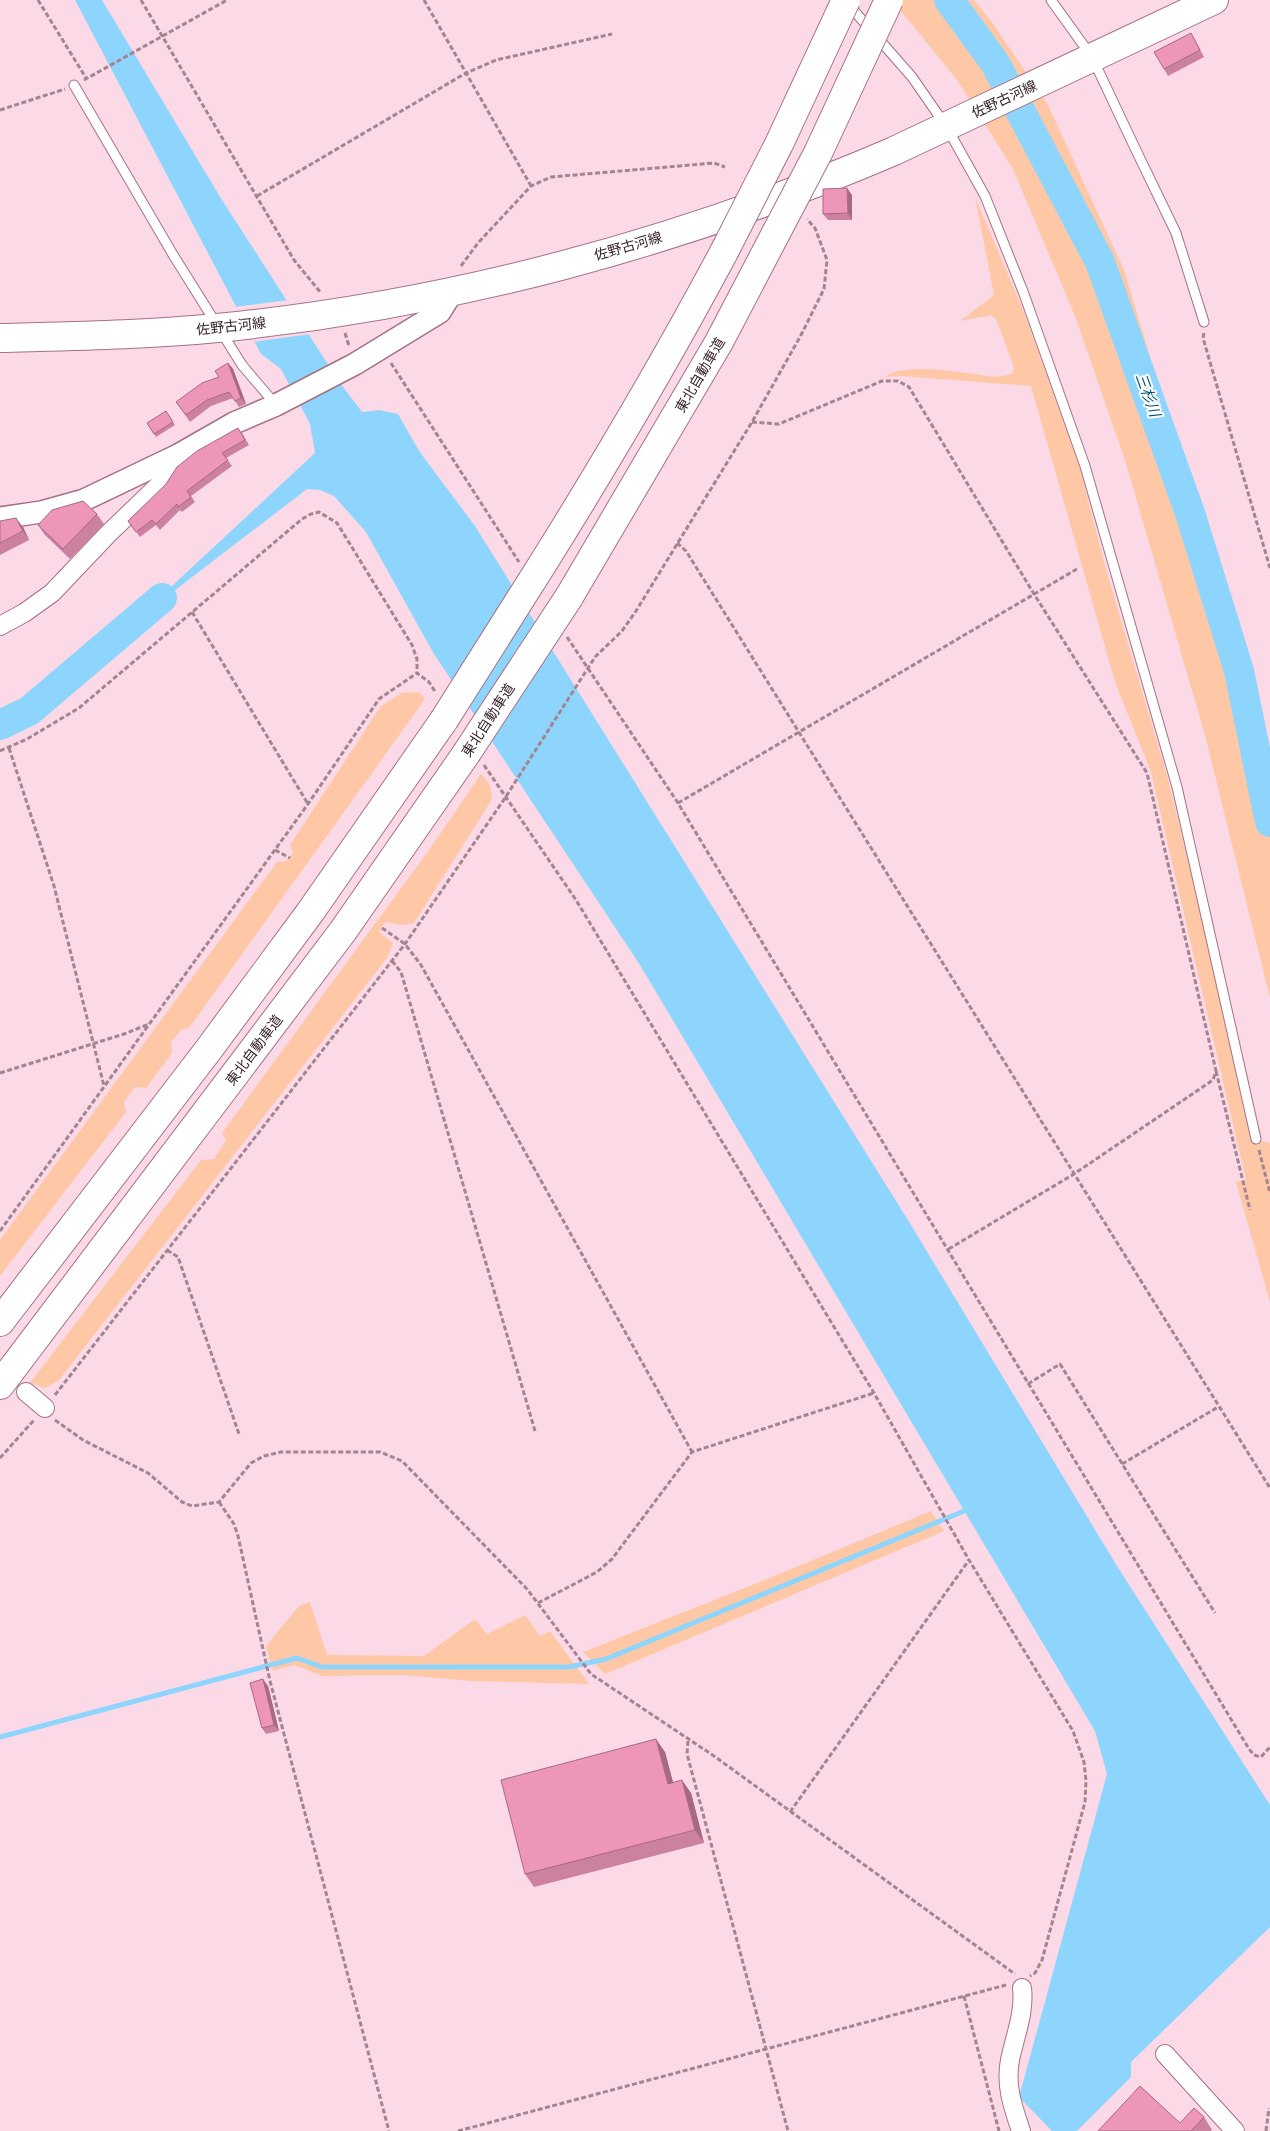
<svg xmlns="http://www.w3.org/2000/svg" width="1270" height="2131" viewBox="0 0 1270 2131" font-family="'Varela Round','Noto Sans JP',sans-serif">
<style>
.green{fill:#fec8a6}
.water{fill:#8ed5fd}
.pier{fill:#fcd9e6}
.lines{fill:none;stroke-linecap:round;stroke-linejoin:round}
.stream{stroke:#8ed5fd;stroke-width:5}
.river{stroke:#8ed5fd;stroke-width:30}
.service-casing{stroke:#a47185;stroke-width:11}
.minor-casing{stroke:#a47185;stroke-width:20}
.tertiary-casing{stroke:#a47185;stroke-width:24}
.primary-casing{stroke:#a47185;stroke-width:30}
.motorway-casing{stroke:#a47185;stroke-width:30}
.path{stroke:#a28590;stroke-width:3;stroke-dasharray:5 2.5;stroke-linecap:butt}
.service{stroke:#fff;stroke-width:9}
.minor{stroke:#fff;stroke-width:18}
.tertiary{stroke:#fff;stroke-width:21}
.primary{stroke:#fff;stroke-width:28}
.motorway{stroke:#fff;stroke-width:28}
.motorway-bridge-casing{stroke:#a47185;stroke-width:30;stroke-linecap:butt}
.motorway-bridge{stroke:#fff;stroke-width:28}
.wall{fill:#cc81a0}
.shaded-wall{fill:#a66982}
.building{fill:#ed96ba;stroke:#a66982}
.labels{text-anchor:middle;stroke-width:4;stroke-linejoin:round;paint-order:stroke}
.street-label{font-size:14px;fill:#38232c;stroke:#fff}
.water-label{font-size:15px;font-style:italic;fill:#005171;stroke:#fff}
</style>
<rect width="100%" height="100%" fill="#fcd9e6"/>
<path class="green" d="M 892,0 L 974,0 L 991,21 L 1047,103 L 1124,270 L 1215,574 L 1270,763 L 1270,998 L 1205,735 L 1125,460 L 1075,316 L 1013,169 L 958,81 Z
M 975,197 L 1024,312 L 1080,468 L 1104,562 L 1168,779 L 1256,1139 L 1270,1143 L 1270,1302 L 1236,1182 L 1246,1180 L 1151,772 L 1115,682 L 1031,386 L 901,376 L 885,377 C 902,363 952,371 974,374 C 987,376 1000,379 1013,373 L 1014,367 L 996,319 L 991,315 L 960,321 L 994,295 Z
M 419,692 L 425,699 L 189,1028 L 181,1030 L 171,1042 L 172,1053 L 146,1088 L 135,1087 L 124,1102 L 126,1112 L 0,1276 L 0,1240 L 277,862 L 286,861 L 293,853 L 290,845 L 381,706 L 402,693 Z
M 481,774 C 489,782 492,787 492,799 L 414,923 L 403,925 L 385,922 L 379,932 L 393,943 L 387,958 L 59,1380 L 45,1388 L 30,1383 L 201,1160 L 214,1159 L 226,1140 L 222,1133 L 429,850 Z
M 931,1511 L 944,1531 L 605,1674 L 583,1652 L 760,1582 Z
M 310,1602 L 327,1655 L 424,1656 L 475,1619 L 487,1634 L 525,1615 L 540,1636 L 550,1631 L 589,1684 L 471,1681 L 404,1675 L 322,1676 L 294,1665 L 273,1671 L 266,1646 L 299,1606 Z"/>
<path class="water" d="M 75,0 L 102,0 L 222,200 L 340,383 L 362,412 L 379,410 L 398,414 L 419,451 L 475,526 L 911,1225 L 1117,1566 L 1270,1805 L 1270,1927 L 1131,2062 L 1131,2077 L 1077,2131 L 1052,2131 L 1019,2097 L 1107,1774 L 1095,1731 L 640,965 L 434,654 L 366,532 L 334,496 L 320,490 L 307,489 L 131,624 L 315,453 L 310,424 L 281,369 L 261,354 Z"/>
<path class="pier" d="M 289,300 L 311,334 L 252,342 L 234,307 Z"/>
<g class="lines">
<path class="stream" d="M 0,1737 L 297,1658 L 322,1667 L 569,1667 L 606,1659 L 969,1509"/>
<path class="river" d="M 949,0 L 995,63 L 1100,262 L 1190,513 L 1239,671 L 1270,822
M 0,725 L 29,711 L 162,598"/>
<g class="service-casing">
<path id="service" d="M 1051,0 L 1092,57 L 1134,146 L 1176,233 L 1204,322
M 848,4 L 912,77 L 946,126 L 985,196 L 1024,294 L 1085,466 L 1177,787 L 1256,1139
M 74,85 L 172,253 L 242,365 L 276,405"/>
</g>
<g class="minor-casing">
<path id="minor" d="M 0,626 L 24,613 L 52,593 L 108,534 L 162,482 L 178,455
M 26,1392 L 45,1408
M 1165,2054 L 1235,2131
M 1021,2131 C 1013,2107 1005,2086 1010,2060 C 1015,2036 1025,2012 1022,1988"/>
</g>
<g class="tertiary-casing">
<path id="tertiary" d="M 0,518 L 41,512 L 84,500 L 178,455 L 234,423 L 276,405 L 355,364 L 440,312 L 453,291"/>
</g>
<g class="primary-casing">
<path id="primary" d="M 0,338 C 72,336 145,335 217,328 C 450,305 680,243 894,151 L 1214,0"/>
</g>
<g class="motorway-casing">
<path id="motorway" d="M 545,560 C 608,459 668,357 724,252
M 569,597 L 719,342 L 776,233
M 0,1322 L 209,1049 L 311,911 L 444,720
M 0,1385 L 343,931 L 466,754"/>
</g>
<path class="path" d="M 38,0 L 86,78
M 141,0 L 294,260 L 321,293
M 424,0 L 531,186
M 84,80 L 227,0
M 0,110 L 65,89
M 257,196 L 466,73 L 496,60 L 612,34
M 461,266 L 478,243 L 531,186 L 551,177 L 714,163 L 725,167
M 345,333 L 349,346
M 1204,333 L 1203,338 L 1270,568
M 391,363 L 519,562
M 752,422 L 779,424 L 882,381 L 898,381 L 909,387 L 1034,594 L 1147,773 L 1216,1071 L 1213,1080 L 1074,1174 L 947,1250
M 677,543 L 686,551 L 1270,1488
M 192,612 L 308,804
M 567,637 L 678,803 L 1249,1749 L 1254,1755 L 1261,1757 L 1270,1747
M 9,748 L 54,886 L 104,1086
M 0,751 L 27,739 L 79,708 L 302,519 L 311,514 L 319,512 L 337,523 L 412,645 L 417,659 L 417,673
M 484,765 L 576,900 L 874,1393 L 969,1560 L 1073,1731 L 1084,1762 L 1086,1781 L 1085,1802 L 1042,1960 L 1035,1973 L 1030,1976
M 678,803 L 1077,569
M 275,850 L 290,858
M 382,928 L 405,944 L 421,965 L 692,1452
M 392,961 L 401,972 L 535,1431
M 1216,1071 L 1250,1210
M 0,1073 L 124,1034 L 149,1024
M 1259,1150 L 1270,1193
M 0,1231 L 308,804 L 379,699 L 417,673 L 429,682 L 436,693
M 167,1250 L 178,1257 L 239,1434
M 1028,1384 L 1060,1364 L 1215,1613
M 55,1395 L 405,944 L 505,798 L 595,657 L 622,631 L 636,611 L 752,422 L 800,337 L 824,289 L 827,260 L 815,228 L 807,219
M 55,1420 L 83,1440 L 148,1473 L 182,1502 L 192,1506 L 219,1502 L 251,1463 L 264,1456 L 281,1452 L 380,1452 L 402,1461 L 527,1589 L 591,1674 L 714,1756 L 1015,1974
M 0,1458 L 35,1419
M 1122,1464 L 1218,1407
M 219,1502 L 234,1524 L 238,1536 L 270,1681 L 389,2131
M 538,1603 L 597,1572 L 612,1559 L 692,1452 L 874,1393
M 688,1741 L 687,1754 L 788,2131
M 790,1812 L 969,1560
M 964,1996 L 999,2131
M 458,2131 L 1006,1985
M 1266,2131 L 1269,2108"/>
<use href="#service" class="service"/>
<use href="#minor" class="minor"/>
<use href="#tertiary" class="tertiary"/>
<use href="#primary" class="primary"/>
<use href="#motorway" class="motorway"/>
<g class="motorway-bridge-casing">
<path id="motorway-bridge" d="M 776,233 L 818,153 L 889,0
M 724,252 L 779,144 L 846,0
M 444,720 L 545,560
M 466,754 L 569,597"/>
</g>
<use href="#motorway-bridge" class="motorway-bridge"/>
</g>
<path class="wall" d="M 1191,33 L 1195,40 L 1204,57 L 1168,76 L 1164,69 Z
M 852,195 L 852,220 L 828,220 L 823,214 Z
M 228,363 L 233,369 L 246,404 L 239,407 L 233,398 L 211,406 L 190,422 L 176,402 L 219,377 Z
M 166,411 L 175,425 L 156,437 L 147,423 Z
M 242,433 L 249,445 L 226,458 L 232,466 L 191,496 L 195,502 L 182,512 L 180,510 L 160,530 L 156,525 L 140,537 L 128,521 Z
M 97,514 L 104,524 L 70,559 L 45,535 L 38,525 Z
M 0,521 L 23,527 L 29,540 L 0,555 Z
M 268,1686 L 279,1731 L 266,1734 L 262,1728 Z
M 665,1752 L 673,1783 L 691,1793 L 704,1843 L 534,1887 L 525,1874 Z
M 1204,2117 L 1212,2130 L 1211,2131 L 1098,2131 L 1180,2123 Z"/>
<path class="shaded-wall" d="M 847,188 L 852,195 L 852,220 L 848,213 Z
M 228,363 L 233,369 L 246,404 L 241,398 Z
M 16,518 L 23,527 L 29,540 L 23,531 Z
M 263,1679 L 268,1686 L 279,1731 L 274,1725 Z
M 656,1739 L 665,1752 L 677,1797 L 668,1784 Z
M 682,1780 L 691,1793 L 704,1843 L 695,1830 Z"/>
<path class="building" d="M 1191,33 L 1200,50 L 1164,69 L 1154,52 Z
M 847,188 L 848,213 L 823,214 L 823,189 Z
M 228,363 L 241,398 L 235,401 L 229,392 L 207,400 L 186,415 L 176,402 L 202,383 L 219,377 L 215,371 Z
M 166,411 L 173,422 L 154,434 L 147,423 Z
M 238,428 L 245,440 L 222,453 L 228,460 L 187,491 L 191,497 L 178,507 L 177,504 L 156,524 L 152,520 L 136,532 L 128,521 L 166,484 L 177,467 L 197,451 Z
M 83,501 L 97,514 L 63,549 L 38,525 L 52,510 Z
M 16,518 L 23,531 L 0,543 L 0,521 Z
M 263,1679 L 274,1725 L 262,1728 L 250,1683 Z
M 656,1739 L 668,1784 L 682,1780 L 695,1830 L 525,1874 L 501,1780 Z
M 1140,2086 L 1180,2123 L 1194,2108 L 1204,2117 L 1191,2131 L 1098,2131 Z"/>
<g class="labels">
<g class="street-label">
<text transform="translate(1004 99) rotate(-25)" y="5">佐野古河線</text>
<text transform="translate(628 246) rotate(-16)" y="5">佐野古河線</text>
<text transform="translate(231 326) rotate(-6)" y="5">佐野古河線</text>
<text transform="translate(700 375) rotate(-60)" y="5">東北自動車道</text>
<text transform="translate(488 720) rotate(-57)" y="5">東北自動車道</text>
<text transform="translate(254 1050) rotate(-53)" y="5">東北自動車道</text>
</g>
<g class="water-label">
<text transform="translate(1148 395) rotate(70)" y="5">三杉川</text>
</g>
</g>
</svg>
